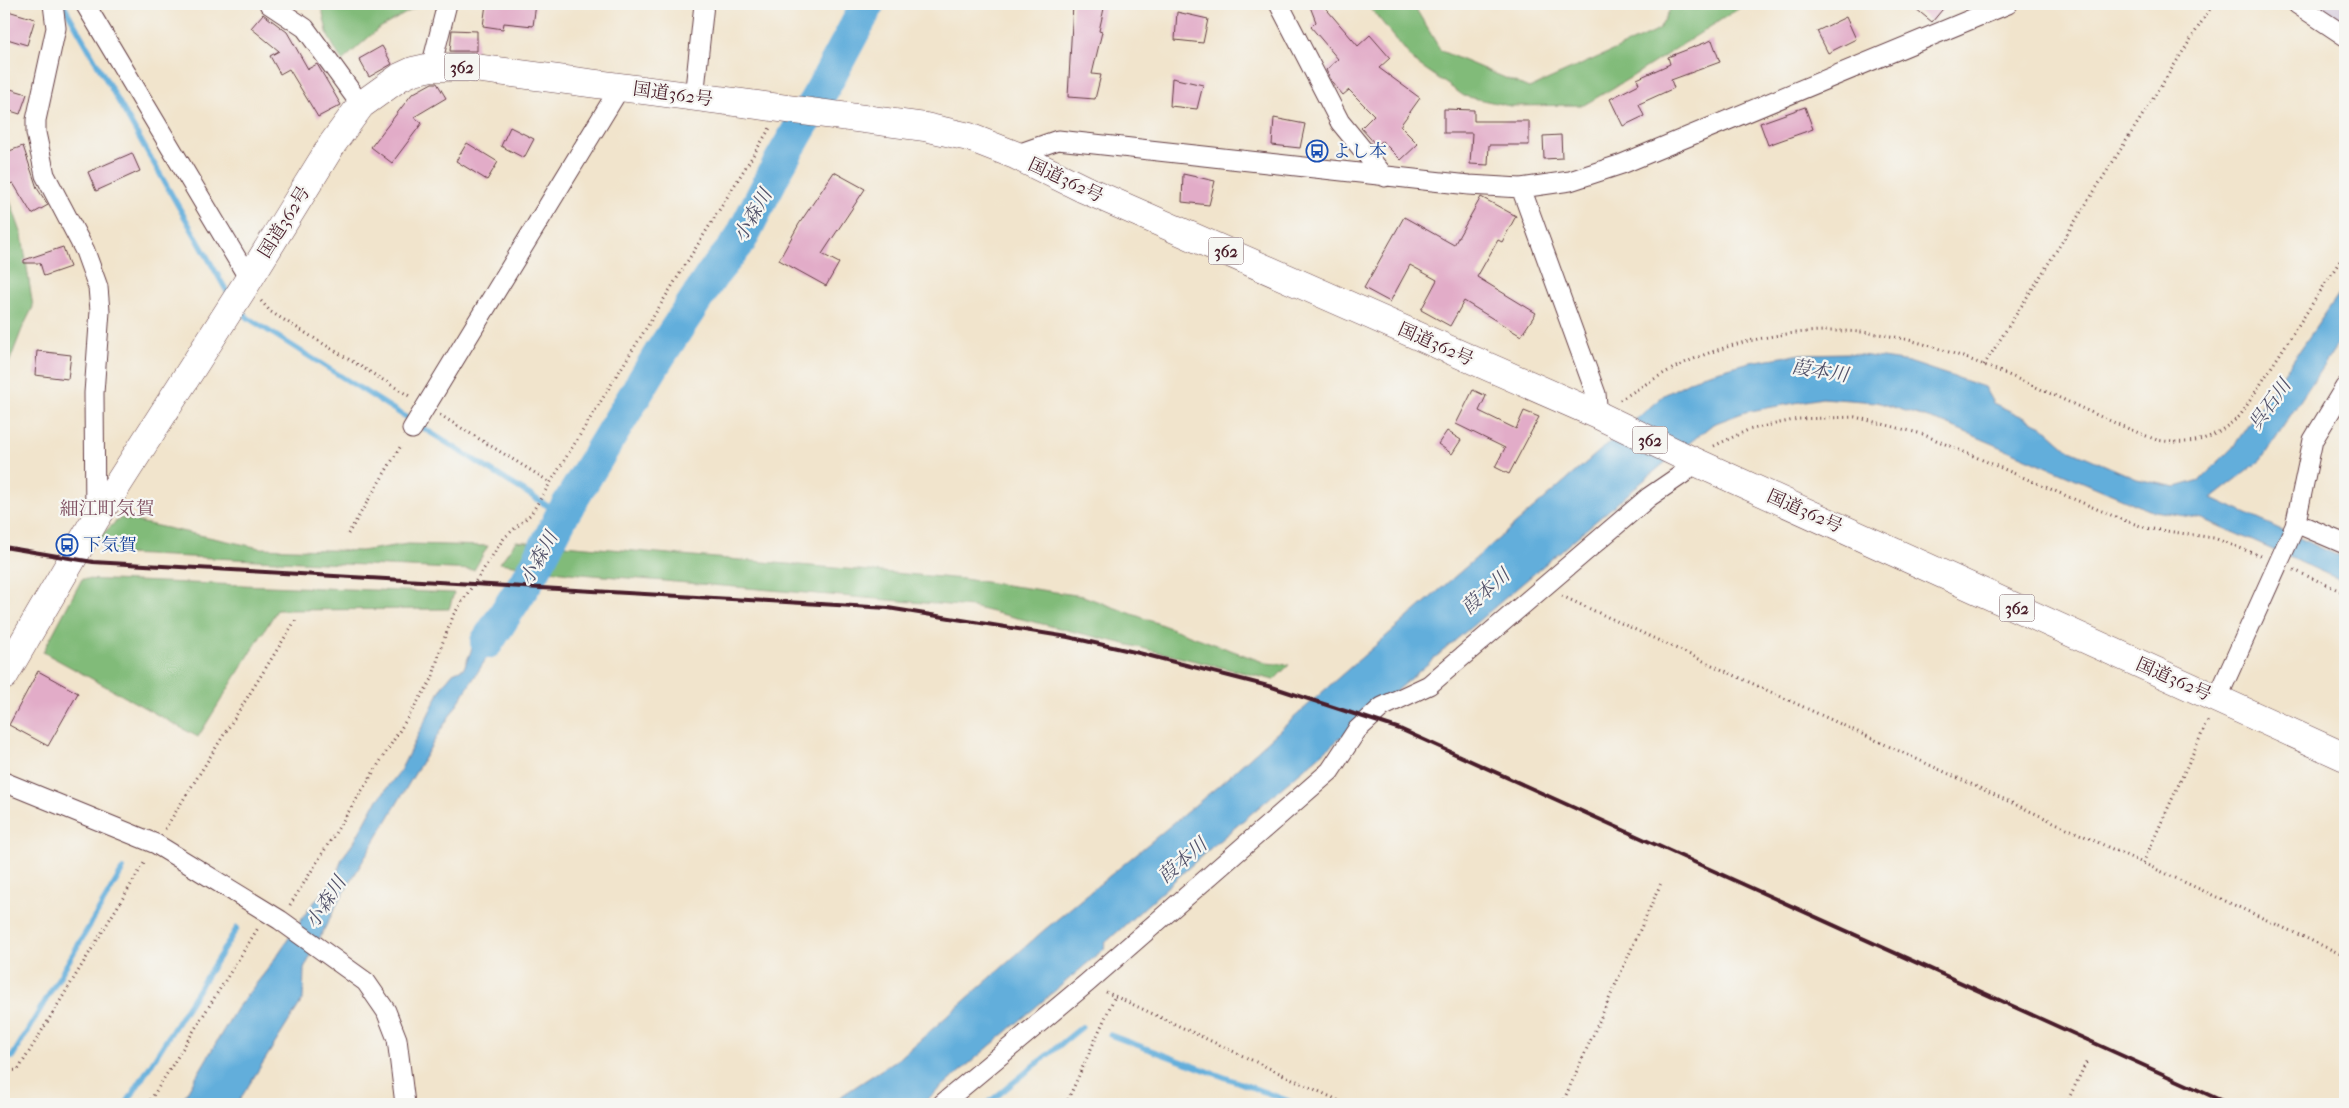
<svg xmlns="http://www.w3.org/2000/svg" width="2349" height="1108" viewBox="0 0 2349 1108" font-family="'IM FELL French Canon','Noto Serif JP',serif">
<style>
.industrial{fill:#ccbed4}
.forest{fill:#81bb79;stroke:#666d52}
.water{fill:#62aedb;stroke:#566683}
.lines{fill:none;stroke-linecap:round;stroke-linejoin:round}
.stream{stroke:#62aedb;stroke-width:5.5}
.river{stroke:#62aedb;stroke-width:34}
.building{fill:#e2acc8}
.minor-casing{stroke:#633d43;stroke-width:21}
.highway-casing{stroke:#633d43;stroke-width:29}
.path{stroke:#633d43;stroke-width:3;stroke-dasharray:1 4;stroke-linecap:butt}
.minor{stroke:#fff;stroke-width:19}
.highway{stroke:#fff;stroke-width:28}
.rail{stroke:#4a1f2b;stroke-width:4}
.labels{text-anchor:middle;stroke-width:4.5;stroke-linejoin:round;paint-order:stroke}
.shield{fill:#f6f6f2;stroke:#7e6067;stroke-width:1}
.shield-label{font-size:16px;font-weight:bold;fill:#4a1f2b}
.street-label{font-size:18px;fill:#4a1f2b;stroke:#f6f6f2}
.transit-label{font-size:18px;fill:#164399;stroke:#f6f6f2;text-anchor:start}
.water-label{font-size:19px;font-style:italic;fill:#525169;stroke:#f6f6f2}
.neighbourhood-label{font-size:19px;fill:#7f5062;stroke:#f6f6f2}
</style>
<rect width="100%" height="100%" fill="#f6f6f2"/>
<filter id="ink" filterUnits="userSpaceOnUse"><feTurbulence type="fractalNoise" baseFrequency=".02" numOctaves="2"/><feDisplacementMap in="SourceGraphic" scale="10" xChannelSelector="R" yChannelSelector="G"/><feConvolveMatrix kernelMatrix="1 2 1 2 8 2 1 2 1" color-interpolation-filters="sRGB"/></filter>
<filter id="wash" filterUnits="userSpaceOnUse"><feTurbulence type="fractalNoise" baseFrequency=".0096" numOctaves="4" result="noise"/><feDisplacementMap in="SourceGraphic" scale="20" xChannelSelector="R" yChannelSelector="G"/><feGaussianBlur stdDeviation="1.12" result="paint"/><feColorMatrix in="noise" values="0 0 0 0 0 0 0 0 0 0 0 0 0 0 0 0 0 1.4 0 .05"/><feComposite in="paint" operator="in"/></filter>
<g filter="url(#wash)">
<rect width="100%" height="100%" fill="#f1e4cc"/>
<path class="industrial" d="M 2314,4 L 2345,4 L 2345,24 Z"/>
<path class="forest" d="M 321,4 L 422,4 L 378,29 L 342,61 L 328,36 Z
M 1367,4 L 1413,4 L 1441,51 L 1529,88 L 1659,30 L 1673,4 L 1740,4 L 1741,7 L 1630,78 L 1584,105 L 1510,106 L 1464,96 L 1415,62 Z
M 4,184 L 22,235 L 33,307 L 22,329 L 4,376 Z
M 120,518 L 260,548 L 361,551 L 408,544 L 488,546 L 474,570 L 104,553 L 101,535 Z
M 516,541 L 964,579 L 1083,596 L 1266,663 L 1289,665 L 1274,680 L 972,607 L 569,573 L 500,563 Z
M 82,579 L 454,593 L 449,609 L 277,610 L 198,737 L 43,652 Z"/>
<path class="water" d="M 2345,285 L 2345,333 L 2261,460 L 2212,498 L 2345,559 L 2345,582 L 2203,519 L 2149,510 L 1944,423 L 1877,402 L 1822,398 L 1745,412 L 1713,424 L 1662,465 L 1206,852 L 1105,943 L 1104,949 L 924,1102 L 920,1104 L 829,1104 L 901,1057 L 1043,931 L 1217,787 L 1338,678 L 1664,395 L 1702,375 L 1750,362 L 1801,354 L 1848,353 L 1909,362 L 1984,387 L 1993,403 L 2042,426 L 2068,449 L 2137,479 L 2176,487 L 2200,480 L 2233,447 Z
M 511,597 L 514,615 L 442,728 L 336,906 L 304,969 L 303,999 L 237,1104 L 180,1104 L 236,1009 L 267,970 L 308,910 L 337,874 L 342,858 L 354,842 L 374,805 L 400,771 L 443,685 L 453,673 L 464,668 L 482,624 Z"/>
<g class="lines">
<path class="stream" d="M 63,4 L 229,295
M 239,308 L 248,318 L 562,515
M 1110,1035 L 1297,1104
M 4,1058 L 12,1057 L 123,869
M 126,1104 L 237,928
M 987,1104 L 1082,1027"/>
<path class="river" d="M 487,642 L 535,568 L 562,515 L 660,354 L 712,275 L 739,242 L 779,164 L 823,88 L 868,4"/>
</g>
<g id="blocks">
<path class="building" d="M 486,4 L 536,4 L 533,26 L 504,23 L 503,29 L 483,26 Z
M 1073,4 L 1105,4 L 1099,31 L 1102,32 L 1092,74 L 1101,75 L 1095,99 L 1068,97 Z
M 1309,4 L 1322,4 L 1358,46 L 1370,35 L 1390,58 L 1379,68 L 1420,98 L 1400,126 L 1418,144 L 1401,160 L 1382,141 L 1377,146 L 1361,128 L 1374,115 L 1349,90 L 1343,95 L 1332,82 L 1326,70 L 1338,59 L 1311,27 L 1316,22 Z
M 1910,4 L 1947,4 L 1932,22 Z
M 8,11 L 35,19 L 27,45 L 4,38 L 4,25 Z
M 1177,12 L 1208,19 L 1203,43 L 1175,40 Z
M 263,14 L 287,32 L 308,69 L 317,64 L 341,105 L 318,117 L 289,69 L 280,74 L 270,56 L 279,51 L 251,28 Z
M 1846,17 L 1856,39 L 1828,53 L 1817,31 Z
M 452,30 L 477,31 L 477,51 L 450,51 Z
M 1712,40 L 1720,62 L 1671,80 L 1674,88 L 1639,104 L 1644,116 L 1623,126 L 1610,99 L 1639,84 L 1637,79 L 1670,64 L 1668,57 Z
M 382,46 L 392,64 L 369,77 L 359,59 Z
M 1172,78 L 1203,85 L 1197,109 L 1170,106 Z
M 432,83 L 437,83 L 446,98 L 414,117 L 422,123 L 392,163 L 371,147 L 412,94 Z
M 4,87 L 27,94 L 20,114 L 4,109 Z
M 1805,107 L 1813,129 L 1768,145 L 1760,123 Z
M 1444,109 L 1474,110 L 1474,121 L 1529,121 L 1529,145 L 1489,145 L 1488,165 L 1470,164 L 1472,133 L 1444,133 Z
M 1274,118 L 1305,124 L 1300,148 L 1272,145 Z
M 510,127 L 534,139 L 524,158 L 501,146 Z
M 1561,135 L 1562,158 L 1544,159 L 1543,136 Z
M 467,143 L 498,162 L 487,180 L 456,161 Z
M 23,146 L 37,188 L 48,205 L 32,214 L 13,183 L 7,185 L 4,174 L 4,153 Z
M 132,153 L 140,171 L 96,191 L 88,172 Z
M 834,172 L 865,189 L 822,254 L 839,263 L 826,286 L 779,260 L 799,224 Z
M 1183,174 L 1215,181 L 1209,205 L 1182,202 Z
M 1481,197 L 1516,216 L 1502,242 L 1498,240 L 1477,277 L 1536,313 L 1521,336 L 1464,301 L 1450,326 L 1421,310 L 1437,280 L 1410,265 L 1390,302 L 1364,288 L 1404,217 L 1454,245 Z
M 63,247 L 70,267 L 44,276 L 40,263 L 24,263 L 24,260 Z
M 37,351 L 71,355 L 68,379 L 35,375 Z
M 1473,390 L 1486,396 L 1479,411 L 1516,429 L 1524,411 L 1539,417 L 1509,474 L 1495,467 L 1505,448 L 1456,424 Z
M 1447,431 L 1461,440 L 1452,454 L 1438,444 Z
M 38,671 L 78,693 L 48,746 L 9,725 Z"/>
</g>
</g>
<g filter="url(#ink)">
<use href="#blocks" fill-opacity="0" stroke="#633d43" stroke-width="1"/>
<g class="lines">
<g class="minor-casing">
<path id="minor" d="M 53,4 L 56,28 L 36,120 L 36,133 L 45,175 L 85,251 L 98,287 L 100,311 L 94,393 L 95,519
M 85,4 L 249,279
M 269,4 L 305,28 L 361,105
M 1279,4 L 1340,122 L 1385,177
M 2297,4 L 2345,36
M 431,67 L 447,4
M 694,98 L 704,4
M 1015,155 L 1058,140 L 1469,185 L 1521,188 L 1570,181 L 1622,164 L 2008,4
M 1521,188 L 1596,394 L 1598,415
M 412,429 L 621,86
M 2296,523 L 2345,544
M 2217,699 L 2295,526 L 2313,440 L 2345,387
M 4,782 L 156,844 L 280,920 L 366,982 L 386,1011 L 397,1039 L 405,1104
M 942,1104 L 1087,983 L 1330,771 L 1357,730 L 1382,707 L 1429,685 L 1649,497 L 1684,473 L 1694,461"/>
</g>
<g class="highway-casing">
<path id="highway" d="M 4,676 L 95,520 L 246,284 L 333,143 L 361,105 L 400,77 L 413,71 L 431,67 L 467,67 L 925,127 L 969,137 L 1015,155 L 1084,189 L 1598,415 L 1689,459 L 2345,757"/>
</g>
<path class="path" d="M 261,301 L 271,312 L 411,397
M 1984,365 L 2213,4
M 1620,400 C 1643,386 1665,371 1689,361 C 1746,336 1816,325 1878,334 C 1914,339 1951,352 1984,365 C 2043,388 2098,418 2157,440 C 2195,446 2211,440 2240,416 L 2345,253
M 440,415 L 550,482
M 1714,446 L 1748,430 L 1798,419 L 1855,417 L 1922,434 L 2118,518 L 2146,528 L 2214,538 L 2263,557
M 348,534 L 402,444
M 2294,570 L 2345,593
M 1562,596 L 2345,956
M 165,829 L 297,618
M 2143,863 L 2209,718
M 290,905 L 432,679 L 442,644 L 454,614 L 504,538 L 531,514 L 536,506 L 770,128
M 1106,992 L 1346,1104
M 4,1071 L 18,1070 L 146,860
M 148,1104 L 258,928
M 1066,1104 L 1115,996
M 1562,1104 L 1661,883
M 2066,1104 L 2087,1061"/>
<use href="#minor" class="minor"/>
<use href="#highway" class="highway"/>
<path class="rail" d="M 4,547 L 93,562 L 888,608 L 1068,637 L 1139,653 L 1272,687 L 1400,729 L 2229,1104"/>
</g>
</g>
<defs>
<g id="bus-ring" transform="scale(1.125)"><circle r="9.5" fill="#f6f6f2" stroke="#1a4fb4" stroke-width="1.5"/><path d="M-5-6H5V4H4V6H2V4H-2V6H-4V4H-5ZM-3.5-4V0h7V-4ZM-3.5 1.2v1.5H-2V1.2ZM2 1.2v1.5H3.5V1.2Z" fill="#1a4fb4"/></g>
</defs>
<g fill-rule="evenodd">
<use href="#bus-ring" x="1317" y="151"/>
<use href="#bus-ring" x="67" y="545"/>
</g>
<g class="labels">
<g class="shield">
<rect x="444.5" y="53.5" width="35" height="27" rx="4"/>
<rect x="1208.5" y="237.5" width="35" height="27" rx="4"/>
<rect x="1632.5" y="426.5" width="35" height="27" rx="4"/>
<rect x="1999.5" y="594.5" width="35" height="27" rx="4"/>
</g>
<g class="shield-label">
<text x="462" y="73">362</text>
<text x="1226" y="257">362</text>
<text x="1650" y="446">362</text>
<text x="2017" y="614">362</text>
</g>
<g class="street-label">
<text transform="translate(673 94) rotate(8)" y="6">国道362号</text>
<text transform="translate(1066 180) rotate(25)" y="6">国道362号</text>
<text transform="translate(284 222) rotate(-58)" y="6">国道362号</text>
<text transform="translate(1436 344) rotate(24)" y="6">国道362号</text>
<text transform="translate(1805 511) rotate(24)" y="6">国道362号</text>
<text transform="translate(2174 679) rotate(24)" y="6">国道362号</text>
</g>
<g class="transit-label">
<text x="1333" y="157">よし本</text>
<text x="83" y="551">下気賀</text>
</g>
<g class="water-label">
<text transform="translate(752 215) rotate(-60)" y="7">小森川</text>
<text transform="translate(1820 370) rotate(9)" y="7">葭本川</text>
<text transform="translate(2269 404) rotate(-54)" y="7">呉石川</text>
<text transform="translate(538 558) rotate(-61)" y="7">小森川</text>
<text transform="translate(1485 591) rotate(-42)" y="7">葭本川</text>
<text transform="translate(1182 860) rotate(-41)" y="7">葭本川</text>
<text transform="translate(325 902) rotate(-57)" y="7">小森川</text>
</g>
<g class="neighbourhood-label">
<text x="107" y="515">細江町気賀</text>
</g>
</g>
<rect width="2349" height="1108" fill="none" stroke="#f6f6f2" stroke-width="20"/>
</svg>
